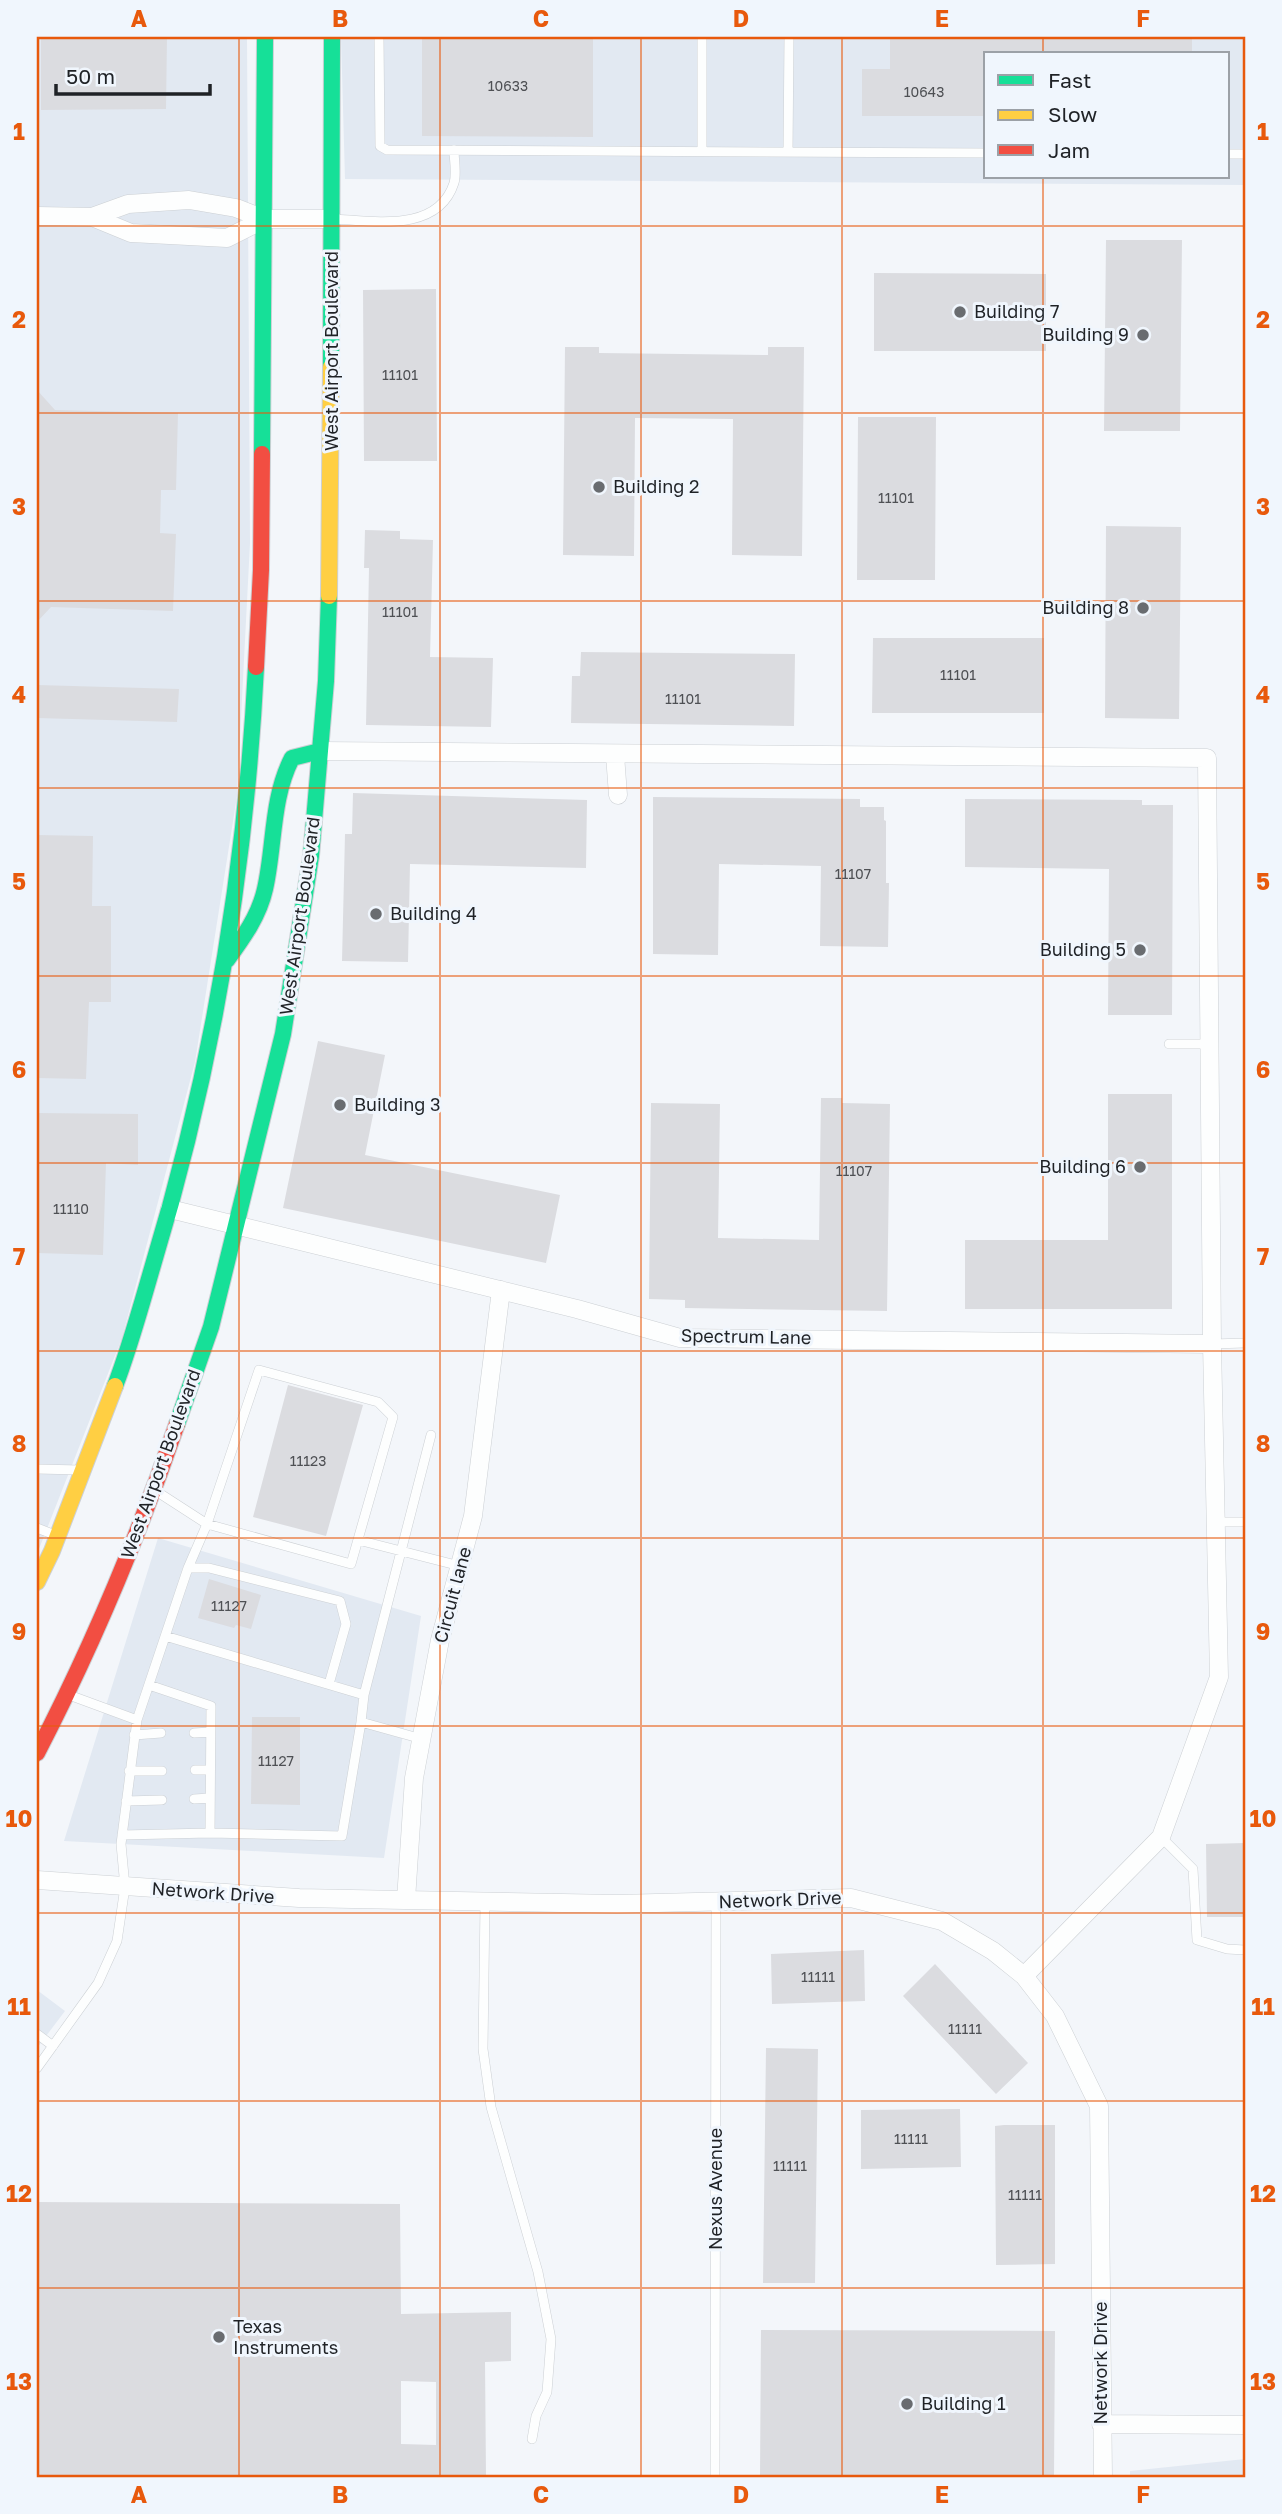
<svg xmlns="http://www.w3.org/2000/svg" width="1282" height="2514" viewBox="0 0 1282 2514" font-family="'Golos Text',sans-serif">
<style>
.built{fill:#e2e9f2;fill-rule:evenodd}
.building{fill:#dbdce0;fill-rule:evenodd}
.lines{fill:none;stroke-linecap:round;stroke-linejoin:round}
.lane-casing{stroke:#ccd0d4;stroke-width:10}
.street-casing{stroke:#ccd0d4;stroke-width:19}
.fast-casing{stroke:#ccd0d4;stroke-width:18}
.slow-casing{stroke:#ccd0d4;stroke-width:18}
.jam-casing{stroke:#ccd0d4;stroke-width:18}
.lane{stroke:#fdfefe;stroke-width:9}
.street{stroke:#fdfefe;stroke-width:18}
.fast{stroke:#16e098;stroke-width:16}
.slow{stroke:#ffcf43;stroke-width:16}
.jam{stroke:#f24e42;stroke-width:16}
.grid{fill:none;stroke:#e8590c;stroke-width:2;stroke-opacity:0.55}
.poi-dot{fill:#696c70;stroke:#f0f6fd;stroke-width:2.5}
.labels{text-anchor:middle;stroke-width:6;stroke-linejoin:round;paint-order:stroke}
.number-label{font-size:14px;fill:#4e5054}
.poi-label{font-size:18px;fill:#1f2226;stroke:#f0f6fd;text-anchor:start}
.street-label{font-size:18px;fill:#1f2226;stroke:#f0f6fd}
.neatline{fill:none;stroke:#e8590c;stroke-width:2.5}
.grid-label{font-size:23px;text-anchor:middle;font-weight:bold;fill:#e8590c}
</style>
<rect width="100%" height="100%" fill="#f3f6fa"/>
<path class="built" d="M 37,37 L 247,37 L 250,543 L 237,796 L 195,1062 L 122,1338 L 37,1554 Z
M 341,37 L 1245,37 L 1245,185 L 345,179 ZM 986,54 L 1228,54 L 1228,177 L 986,177 Z
M 158,1538 L 421,1616 L 384,1858 L 64,1841 Z
M 37,1990 L 65,2011 L 37,2048 Z
M 1245,2459 L 1245,2477 L 1130,2477 L 1130,2471 Z"/>
<path class="building" d="M 41,37 L 167,37 L 166,109 L 41,110 Z
M 422,37 L 593,37 L 593,137 L 422,136 Z
M 890,37 L 1192,37 L 1192,54 L 986,54 L 986,116 L 862,116 L 862,69 L 890,69 Z
M 1106,240 L 1182,240 L 1180,431 L 1104,431 Z
M 874,273 L 1046,274 L 1046,351 L 874,351 Z
M 436,289 L 437,461 L 364,461 L 363,290 Z
M 565,347 L 599,347 L 599,353 L 768,355 L 768,347 L 804,347 L 802,556 L 732,555 L 733,419 L 635,418 L 634,556 L 563,555 Z
M 37,390 L 55,410 L 178,413 L 176,490 L 161,490 L 160,533 L 176,534 L 173,611 L 51,607 L 37,622 Z
M 858,417 L 936,417 L 935,580 L 857,580 Z
M 1106,526 L 1181,527 L 1179,719 L 1105,718 Z
M 365,530 L 400,531 L 400,539 L 433,540 L 430,657 L 493,658 L 491,727 L 366,725 L 369,568 L 364,568 Z
M 873,638 L 1044,638 L 1044,713 L 872,713 Z
M 581,652 L 795,654 L 794,726 L 571,723 L 572,676 L 580,676 Z
M 37,685 L 179,689 L 177,722 L 37,718 Z
M 353,793 L 587,800 L 586,868 L 410,864 L 408,962 L 342,961 L 345,834 L 352,834 Z
M 653,797 L 860,799 L 860,807 L 884,807 L 884,820 L 886,821 L 886,883 L 889,883 L 888,947 L 820,946 L 821,866 L 719,864 L 718,955 L 653,954 Z
M 965,799 L 1142,800 L 1142,805 L 1173,805 L 1172,1015 L 1108,1015 L 1109,869 L 965,867 Z
M 37,835 L 93,836 L 92,906 L 111,906 L 111,1002 L 89,1002 L 86,1079 L 37,1078 Z
M 318,1041 L 385,1055 L 365,1155 L 560,1195 L 546,1263 L 283,1208 Z
M 1108,1094 L 1172,1094 L 1172,1309 L 965,1309 L 965,1240 L 1108,1240 Z
M 821,1098 L 842,1098 L 842,1103 L 890,1104 L 887,1311 L 685,1308 L 685,1300 L 649,1299 L 651,1103 L 720,1104 L 718,1238 L 819,1240 Z
M 37,1113 L 138,1114 L 138,1165 L 106,1163 L 103,1255 L 37,1253 Z
M 288,1385 L 363,1405 L 326,1536 L 253,1517 Z
M 209,1579 L 261,1595 L 251,1629 L 236,1625 L 234,1628 L 198,1618 Z
M 252,1717 L 300,1717 L 300,1805 L 251,1804 Z
M 1245,1843 L 1245,1917 L 1207,1917 L 1206,1844 Z
M 864,1950 L 865,2001 L 772,2004 L 771,1954 Z
M 935,1964 L 1028,2063 L 996,2094 L 903,1996 Z
M 766,2048 L 818,2049 L 815,2283 L 763,2283 Z
M 960,2109 L 961,2167 L 861,2169 L 861,2110 Z
M 1004,2125 L 1055,2125 L 1055,2264 L 996,2265 L 995,2126 Z
M 37,2202 L 400,2204 L 401,2314 L 511,2312 L 511,2361 L 485,2362 L 486,2477 L 37,2477 ZM 401,2381 L 436,2382 L 436,2445 L 401,2444 Z
M 761,2330 L 1055,2331 L 1054,2477 L 760,2477 Z"/>
<g class="lines">
<g class="lane-casing">
<path id="lane" d="M 379,37 L 380,146 L 387,150 L 986,153
M 702,37 L 702,151
M 788,152 L 789,37
M 1228,154 L 1245,154
M 334,219 C 374,221 438,233 454,183 C 457,173 454,160 454,150
M 1169,1044 L 1209,1044
M 1212,1344 L 1245,1343
M 37,1469 L 80,1470
M 1216,1522 L 1245,1522
M 37,1528 L 55,1535
M 358,1540 L 460,1566
M 188,1568 L 209,1568 L 340,1601 L 346,1624 L 329,1684
M 165,1636 L 364,1695 L 361,1722 L 422,1739
M 149,1685 L 211,1706 L 210,1833
M 69,1695 L 137,1720
M 364,1695 L 431,1435
M 194,1733 L 210,1732
M 134,1735 L 161,1733
M 195,1770 L 210,1770
M 129,1771 L 162,1771
M 194,1799 L 210,1798
M 126,1801 L 162,1800
M 122,1835 L 210,1833 L 342,1836 L 361,1722
M 1161,1837 L 1193,1869 L 1197,1940 L 1227,1949 L 1245,1950
M 485,1902 L 483,2049 L 491,2107 L 538,2272 L 551,2339 L 547,2392 L 536,2416 L 532,2439
M 37,2034 L 53,2046
M 37,2068 L 98,1983 L 117,1941 L 125,1887 L 121,1844 L 137,1720 L 188,1568 L 207,1524 L 259,1370 L 378,1402 L 393,1417 L 351,1564 L 207,1524 L 156,1491
M 715,2477 L 716,1902"/>
</g>
<g class="street-casing">
<path id="street" d="M 37,216 L 92,217 L 128,204 L 189,200 L 236,208 L 265,219 L 332,219
M 92,217 L 131,233 L 227,238 L 265,219
M 320,751 L 1207,758 L 1212,1344 L 1219,1677 L 1161,1837 L 1024,1976
M 615,755 L 618,795
M 170,1209 L 577,1309 L 680,1338 L 1212,1344
M 37,1880 L 299,1898 L 617,1904 L 851,1898 L 942,1921 L 993,1951 L 1024,1976 L 1055,2016 L 1099,2106 L 1103,2477
M 406,1900 L 414,1778 L 440,1640 L 473,1516 L 501,1290
M 1101,2424 L 1245,2425"/>
</g>
<g class="fast-casing">
<path id="fast" d="M 331,367 L 332,37
M 262,454 L 265,37
M 227,960 C 243,938 259,916 265,889 C 275,845 271,799 292,758 L 320,751
M 115,1386 C 130,1347 141,1306 153,1265 C 212,1071 246,869 256,667
M 177,1424 L 211,1327 L 283,1034 L 311,856 L 326,681 L 329,596"/>
</g>
<g class="slow-casing">
<path id="slow" d="M 329,596 L 331,367
M 37,1582 L 52,1551 L 115,1386"/>
</g>
<g class="jam-casing">
<path id="jam" d="M 256,667 L 261,570 L 262,454
M 37,1753 C 92,1647 138,1537 177,1424"/>
</g>
<use href="#lane" class="lane"/>
<use href="#street" class="street"/>
<use href="#fast" class="fast"/>
<use href="#slow" class="slow"/>
<use href="#jam" class="jam"/>
</g>
<path class="grid" d="M 239,37 L 239,2477M 440,37 L 440,2477M 641,37 L 641,2477M 842,37 L 842,2477M 1043,37 L 1043,54M 1043,177 L 1043,2477M 37,226 L 1245,226M 37,413 L 1245,413M 37,601 L 1245,601M 37,788 L 1245,788M 37,976 L 1245,976M 37,1163 L 1245,1163M 37,1351 L 1245,1351M 37,1538 L 1245,1538M 37,1726 L 1245,1726M 37,1913 L 1245,1913M 37,2101 L 1245,2101M 37,2288 L 1245,2288"/>
<g class="poi-dot">
<circle cx="960" cy="312" r="7"/>
<circle cx="1143" cy="335" r="7"/>
<circle cx="599" cy="487" r="7"/>
<circle cx="1143" cy="608" r="7"/>
<circle cx="376" cy="914" r="7"/>
<circle cx="1140" cy="950" r="7"/>
<circle cx="340" cy="1105" r="7"/>
<circle cx="1140" cy="1167" r="7"/>
<circle cx="219" cy="2337" r="7"/>
<circle cx="907" cy="2404" r="7"/>
</g>
<g class="labels">
<g class="number-label">
<text x="508" y="91">10633</text>
<text x="924" y="97">10643</text>
<text x="400" y="380">11101</text>
<text x="896" y="503">11101</text>
<text x="400" y="617">11101</text>
<text x="958" y="680">11101</text>
<text x="683" y="704">11101</text>
<text x="853" y="879">11107</text>
<text x="854" y="1176">11107</text>
<text x="71" y="1214">11110</text>
<text x="308" y="1466">11123</text>
<text x="229" y="1611">11127</text>
<text x="276" y="1766">11127</text>
<text x="818" y="1982">11111</text>
<text x="965" y="2034">11111</text>
<text x="911" y="2144">11111</text>
<text x="790" y="2171">11111</text>
<text x="1025" y="2200">11111</text>
</g>
<g class="poi-label">
<text x="974" y="318">Building 7</text>
<text x="1129" y="341" text-anchor="end">Building 9</text>
<text x="613" y="493">Building 2</text>
<text x="1129" y="614" text-anchor="end">Building 8</text>
<text x="390" y="920">Building 4</text>
<text x="1126" y="956" text-anchor="end">Building 5</text>
<text x="354" y="1111">Building 3</text>
<text x="1126" y="1173" text-anchor="end">Building 6</text>
<text x="233" y="2333">Texas<tspan x="233" dy="21">Instruments</tspan></text>
<text x="921" y="2410">Building 1</text>
</g>
<g class="street-label">
<text transform="translate(332 351) rotate(-90)" y="6">West Airport Boulevard</text>
<text transform="translate(300 916) rotate(-82)" y="6">West Airport Boulevard</text>
<text transform="translate(746 1337) rotate(1)" y="6">Spectrum Lane</text>
<text transform="translate(161 1464) rotate(-70)" y="6">West Airport Boulevard</text>
<text transform="translate(453 1595) rotate(-75)" y="6">Circuit lane</text>
<text transform="translate(213 1893) rotate(4)" y="6">Network Drive</text>
<text transform="translate(780 1900) rotate(-2)" y="6">Network Drive</text>
<text transform="translate(716 2189) rotate(-90)" y="6">Nexus Avenue</text>
<text transform="translate(1101 2363) rotate(-90)" y="6">Network Drive</text>
</g>
</g>
<rect width="1282" height="2514" fill="none" stroke="#f0f6fd" stroke-width="77"/>
<rect x="984" y="52" width="245" height="126" fill="#f0f6fd" stroke="#9ca1a7" stroke-width="2"/>
<rect x="998" y="75" width="35" height="10" fill="#16e098" stroke="#9ca1a7" stroke-width="2"/>
<text x="1048" y="88" font-size="21" fill="#1f2226">Fast</text>
<rect x="998" y="110" width="35" height="10" fill="#ffcf43" stroke="#9ca1a7" stroke-width="2"/>
<text x="1048" y="122" font-size="21" fill="#1f2226">Slow</text>
<rect x="998" y="145" width="35" height="10" fill="#f24e42" stroke="#9ca1a7" stroke-width="2"/>
<text x="1048" y="158" font-size="21" fill="#1f2226">Jam</text>
<path d="M56 84v10h154v-10" fill="none" stroke="#1f2226" stroke-width="3.5"/>
<text x="66" y="84" font-size="21" fill="#1f2226" stroke="#f0f6fd" stroke-width="5" paint-order="stroke">50 m</text>
<rect x="38" y="38" width="1206" height="2438" class="neatline"/>
<g class="grid-label">
<text x="139" y="27">A</text>
<text x="340" y="27">B</text>
<text x="541" y="27">C</text>
<text x="741" y="27">D</text>
<text x="942" y="27">E</text>
<text x="1143" y="27">F</text>
<text x="19" y="140">1</text>
<text x="1263" y="140">1</text>
<text x="19" y="328">2</text>
<text x="1263" y="328">2</text>
<text x="19" y="515">3</text>
<text x="1263" y="515">3</text>
<text x="19" y="703">4</text>
<text x="1263" y="703">4</text>
<text x="19" y="890">5</text>
<text x="1263" y="890">5</text>
<text x="19" y="1078">6</text>
<text x="1263" y="1078">6</text>
<text x="19" y="1265">7</text>
<text x="1263" y="1265">7</text>
<text x="19" y="1452">8</text>
<text x="1263" y="1452">8</text>
<text x="19" y="1640">9</text>
<text x="1263" y="1640">9</text>
<text x="19" y="1827">10</text>
<text x="1263" y="1827">10</text>
<text x="19" y="2015">11</text>
<text x="1263" y="2015">11</text>
<text x="19" y="2202">12</text>
<text x="1263" y="2202">12</text>
<text x="19" y="2390">13</text>
<text x="1263" y="2390">13</text>
<text x="139" y="2503">A</text>
<text x="340" y="2503">B</text>
<text x="541" y="2503">C</text>
<text x="741" y="2503">D</text>
<text x="942" y="2503">E</text>
<text x="1143" y="2503">F</text>
</g>
</svg>
